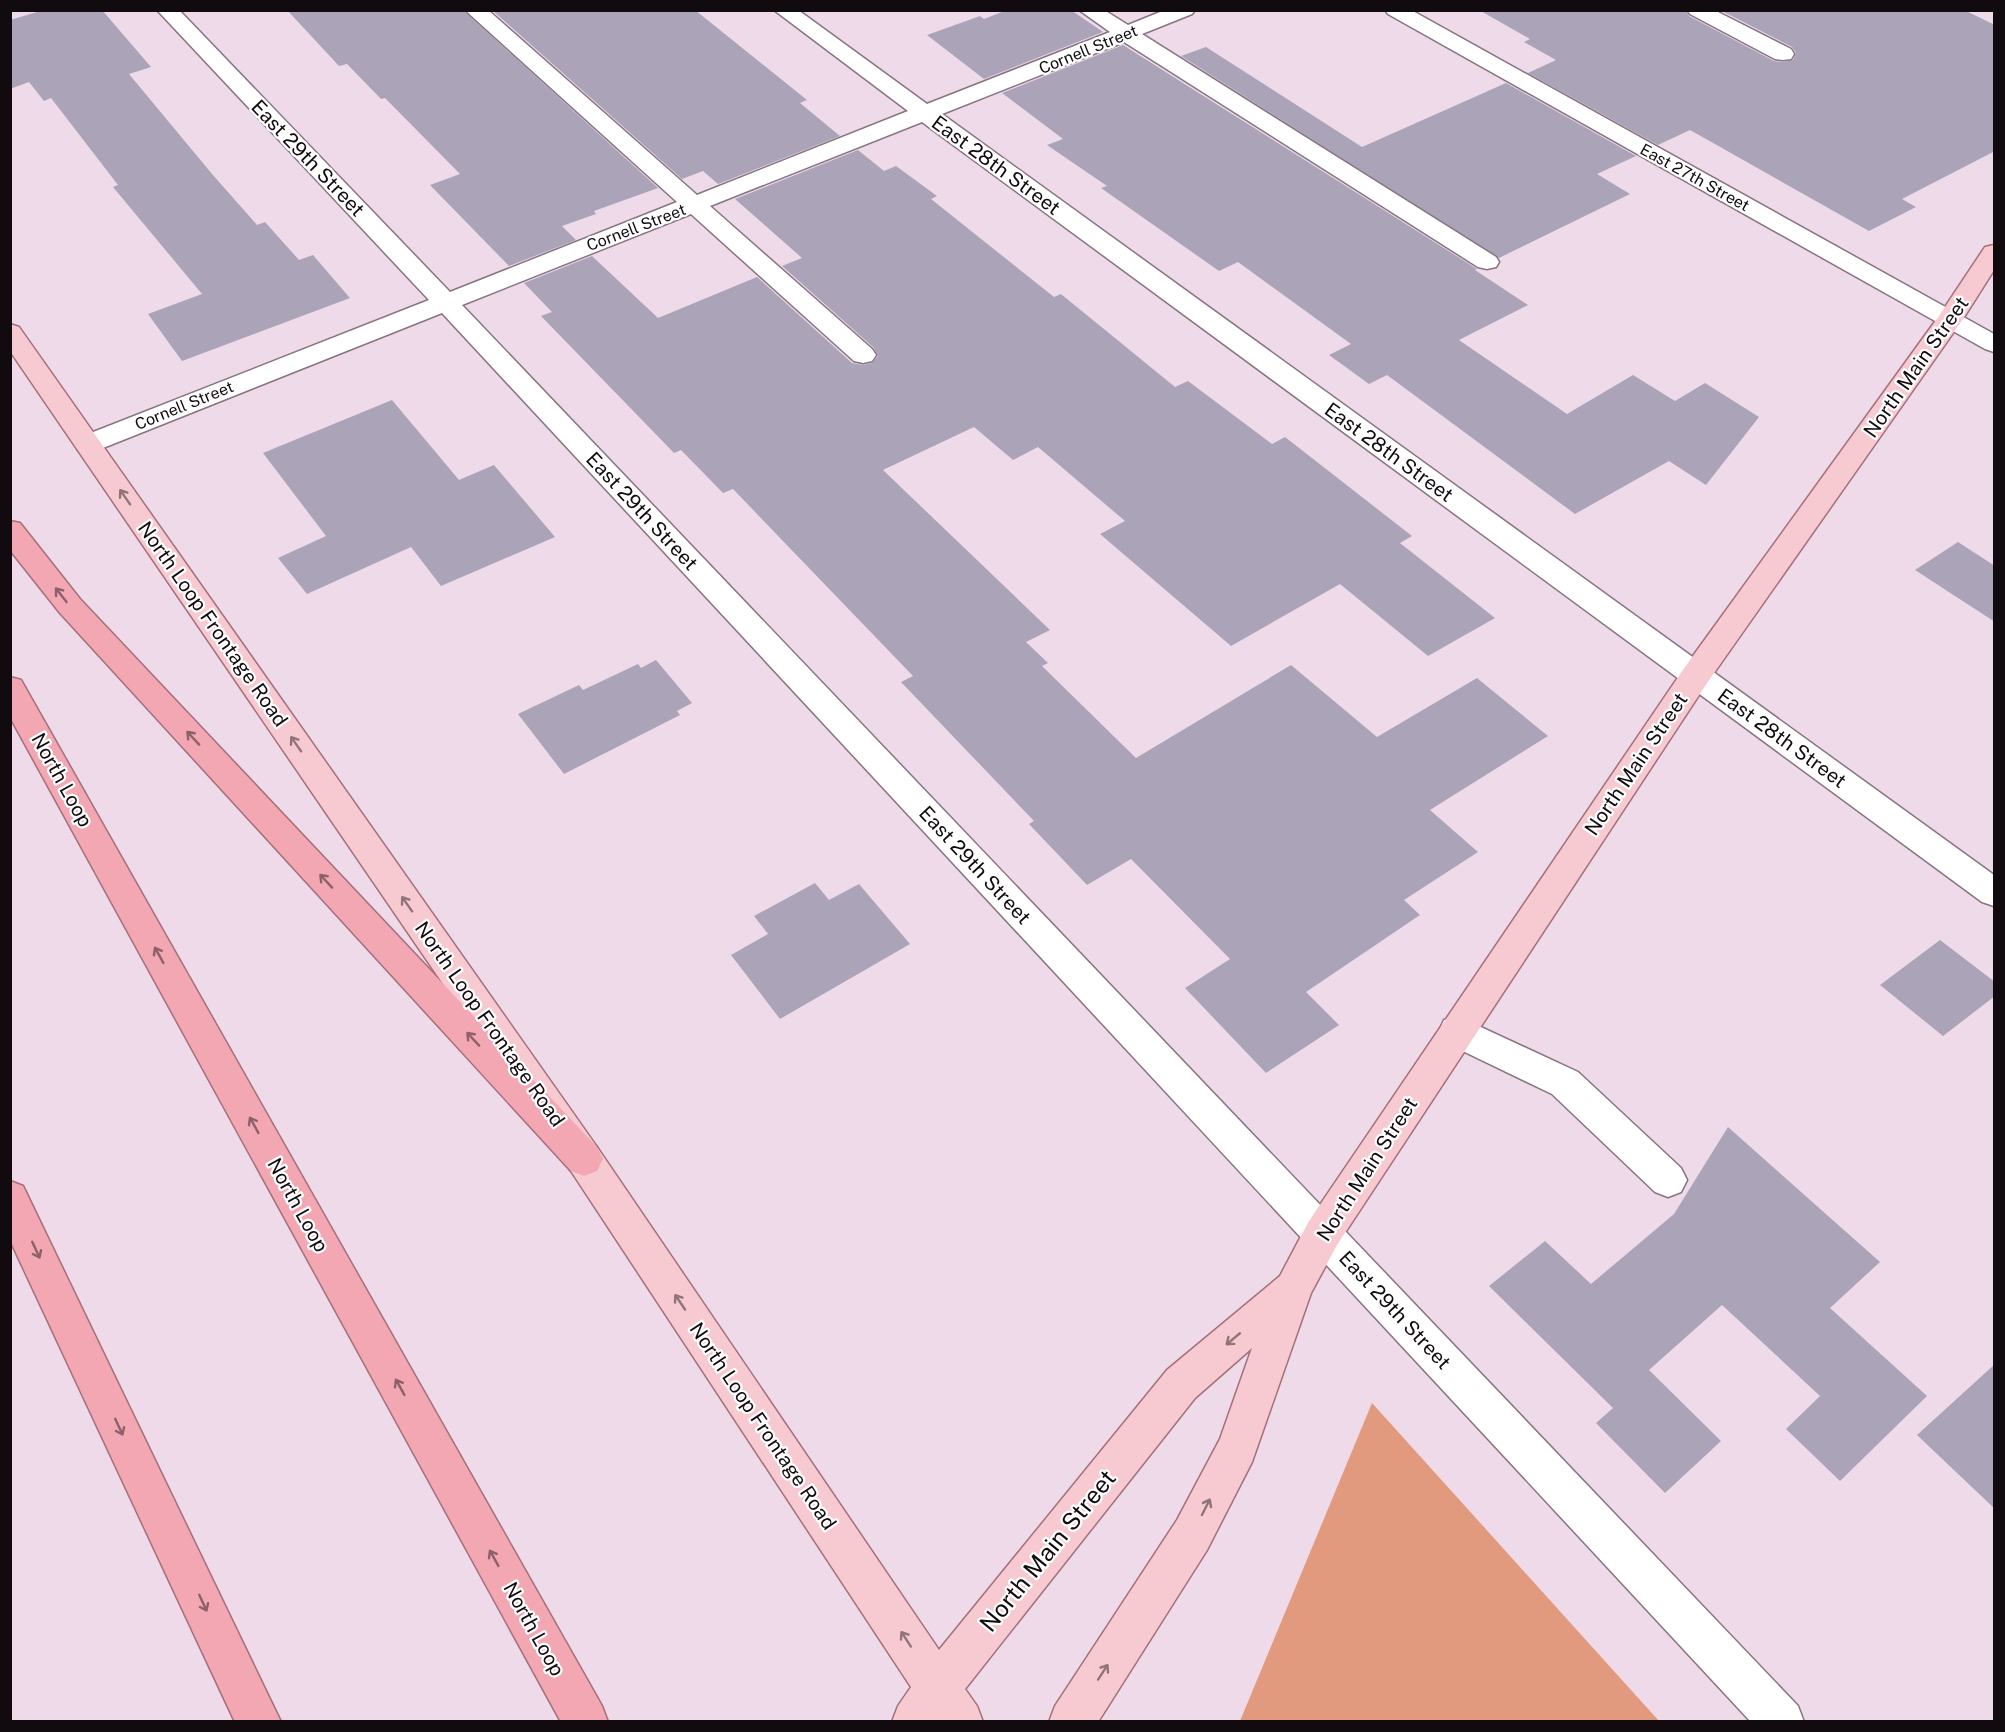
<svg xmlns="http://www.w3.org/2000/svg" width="2005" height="1732" viewBox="0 0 2005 1732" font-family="'Public Sans',sans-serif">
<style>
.green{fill:#e19a7d}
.building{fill:#aba4b9}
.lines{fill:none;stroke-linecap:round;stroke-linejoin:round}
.minor-casing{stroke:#877482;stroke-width:3}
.major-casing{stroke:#a3707a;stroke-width:3}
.highway-casing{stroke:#a3707a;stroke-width:3}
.minor{fill:#fff;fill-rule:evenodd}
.major{fill:#f7cad1;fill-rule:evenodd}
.highway{fill:#f2a7b3;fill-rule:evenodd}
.oneway{stroke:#90747a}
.oneway2{stroke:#8d616a}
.labels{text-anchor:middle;stroke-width:4.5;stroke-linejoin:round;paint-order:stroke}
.far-street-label{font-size:16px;fill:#110b10;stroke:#fff}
.street-label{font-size:20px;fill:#110b10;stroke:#fff}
.near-street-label{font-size:24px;fill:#110b10;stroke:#fff}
</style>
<rect width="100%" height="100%" fill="#efdaea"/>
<path class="green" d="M 1372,1403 L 1659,1721 L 1240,1721 Z"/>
<path class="building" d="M 44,10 L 102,10 L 151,67 L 129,74 L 212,174 L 257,225 L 265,222 L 299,260 L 313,255 L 350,298 L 182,361 L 148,314 L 202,294 L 113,187 L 118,185 L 51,98 L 44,101 L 29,82 L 10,89 L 10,20 Z
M 287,10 L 463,10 L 658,188 L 594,211 L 596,214 L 562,226 L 576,240 L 509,266 L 430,185 L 460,174 L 385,98 L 381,99 L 347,64 L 339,66 Z
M 492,10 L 695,10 L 807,100 L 800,103 L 840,136 L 718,184 L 703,171 L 682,179 Z
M 1007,10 L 1071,10 L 1103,32 L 984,79 L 927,35 L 980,16 L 984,19 Z
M 1479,10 L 1685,10 L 1689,16 L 1774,61 L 1783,62 L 1793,60 L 1796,53 L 1792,47 L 1720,10 L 1964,10 L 1995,25 L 1995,151 L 1902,199 L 1916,207 L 1869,231 L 1690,130 L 1658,145 L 1528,73 L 1556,60 L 1524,42 L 1530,39 Z
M 1123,45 L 1477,269 L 1475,270 L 1528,305 L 1459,340 L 1567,414 L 1633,375 L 1675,401 L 1705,383 L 1759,417 L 1706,485 L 1669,461 L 1575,514 L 1387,375 L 1369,384 L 1329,355 L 1351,344 L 1238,262 L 1219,271 L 1101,188 L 1107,186 L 1047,145 L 1063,139 L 1002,93 Z
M 1206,47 L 1362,147 L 1506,83 L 1636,156 L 1597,174 L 1630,194 L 1499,258 L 1181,56 Z
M 858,150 L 884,171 L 896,166 L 937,196 L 931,199 L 1054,297 L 1061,294 L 1175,387 L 1188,381 L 1272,444 L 1285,437 L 1412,536 L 1400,543 L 1495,618 L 1428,656 L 1340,584 L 1231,646 L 1100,534 L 1125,521 L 1038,447 L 1013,460 L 974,427 L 883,470 L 1050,630 L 1026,642 L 1048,663 L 1042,666 L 1136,758 L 1291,665 L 1377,737 L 1477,678 L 1548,736 L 1430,810 L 1478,852 L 1404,900 L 1420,915 L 1306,992 L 1339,1025 L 1266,1073 L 1185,988 L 1230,959 L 1131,859 L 1087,885 L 1029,824 L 1034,821 L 901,682 L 913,676 L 733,489 L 723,493 L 681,450 L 674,453 L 541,316 L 552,312 L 524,283 L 592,256 L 658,318 L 757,277 L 852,363 L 863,365 L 872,363 L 878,356 L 873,347 L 782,266 L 802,258 L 735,199 Z
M 392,400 L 459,480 L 494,465 L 555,537 L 441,586 L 411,547 L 307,594 L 278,558 L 326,536 L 263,453 Z
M 1958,542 L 1995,566 L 1995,622 L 1915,570 Z
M 656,660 L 692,703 L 677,711 L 680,715 L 564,774 L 518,714 L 579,685 L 583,690 L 638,664 L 641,668 Z
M 815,883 L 829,900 L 859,884 L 910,944 L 780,1019 L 731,955 L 768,934 L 754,916 Z
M 1940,940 L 1995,982 L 1995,996 L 1943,1036 L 1880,985 Z
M 1728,1127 L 1880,1262 L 1830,1308 L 1927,1396 L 1840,1481 L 1786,1429 L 1820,1396 L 1722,1305 L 1649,1370 L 1721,1441 L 1665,1493 L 1596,1423 L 1613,1408 L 1489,1286 L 1545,1241 L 1591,1284 L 1674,1214 Z
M 1995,1364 L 1995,1509 L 1917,1435 Z"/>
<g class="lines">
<g class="minor-casing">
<path id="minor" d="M 157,10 L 179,10 L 450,292 L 677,202 L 465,10 L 488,10 L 697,195 L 908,111 L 774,10 L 798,10 L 927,104 L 1110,32 L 1079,10 L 1104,10 L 1128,25 L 1165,10 L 1195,10 L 1192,14 L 1142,34 L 1496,257 L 1499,262 L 1496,267 L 1487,269 L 1478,267 L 1124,42 L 942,114 L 1994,875 L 1994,906 L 1982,902 L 922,122 L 710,206 L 872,349 L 876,355 L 872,361 L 863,363 L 854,361 L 691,214 L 462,305 L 1798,1706 L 1804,1722 L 1751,1722 L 442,313 L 98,450 L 88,453 L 78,450 L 75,444 L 78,438 L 429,300 Z
M 1385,10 L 1411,10 L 1994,334 L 1994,352 L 1985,349 L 1388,14 Z
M 1687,10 L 1714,10 L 1791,49 L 1794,54 L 1791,59 L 1783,60 L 1775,59 L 1690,14 Z
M 1457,1016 L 1578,1072 L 1681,1168 L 1687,1180 L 1681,1192 L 1668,1197 L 1655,1192 L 1552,1094 L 1444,1042 L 1439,1031 L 1444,1020 Z"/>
</g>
<g class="major-casing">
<path id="major" d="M 1994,245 L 1994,270 L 1963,319 L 1707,683 L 1337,1245 L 1311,1293 L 1252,1462 L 1207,1550 L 1098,1722 L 1049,1722 L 1055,1706 L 1177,1520 L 1220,1439 L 1252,1348 L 1195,1398 L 965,1689 L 977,1706 L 983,1722 L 892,1722 L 898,1706 L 911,1687 L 571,1171 L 10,351 L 10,324 L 19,327 L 597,1147 L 939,1650 L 1167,1370 L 1280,1276 L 1309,1221 L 1685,667 L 1939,316 L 1985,247 Z"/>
</g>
<g class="highway-casing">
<path id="highway" d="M 10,521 L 20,523 L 80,599 L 597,1147 L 603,1159 L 597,1171 L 584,1176 L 571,1171 L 60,613 L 10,550 Z
M 10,677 L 21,680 L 602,1706 L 608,1722 L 561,1722 L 10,717 Z
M 10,1181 L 23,1186 L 281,1722 L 235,1722 L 10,1240 Z"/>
</g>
<use href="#minor" class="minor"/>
<use href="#major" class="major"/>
<use href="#highway" class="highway"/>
</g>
<defs><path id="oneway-shaft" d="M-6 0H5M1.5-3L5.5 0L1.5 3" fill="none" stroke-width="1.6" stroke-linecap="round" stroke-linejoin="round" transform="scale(1.5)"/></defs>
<g class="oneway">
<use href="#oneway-shaft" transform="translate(125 497) rotate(-125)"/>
<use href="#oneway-shaft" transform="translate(296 744) rotate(-125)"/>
<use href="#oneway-shaft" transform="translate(407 904) rotate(-125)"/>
<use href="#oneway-shaft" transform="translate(680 1302) rotate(-124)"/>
<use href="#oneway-shaft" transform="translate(1233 1339) rotate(140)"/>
<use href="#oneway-shaft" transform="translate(1206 1507) rotate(-63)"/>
<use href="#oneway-shaft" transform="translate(906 1639) rotate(-123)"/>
<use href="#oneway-shaft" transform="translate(1103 1672) rotate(-57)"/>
</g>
<g class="oneway2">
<use href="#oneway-shaft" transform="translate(61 595) rotate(-128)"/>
<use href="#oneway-shaft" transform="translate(193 738) rotate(-133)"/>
<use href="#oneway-shaft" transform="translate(326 881) rotate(-133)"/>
<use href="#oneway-shaft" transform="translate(159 955) rotate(-119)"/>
<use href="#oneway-shaft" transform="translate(473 1039) rotate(-133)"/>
<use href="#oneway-shaft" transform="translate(254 1125) rotate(-119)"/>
<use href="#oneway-shaft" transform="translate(36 1250) rotate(65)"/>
<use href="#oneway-shaft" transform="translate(400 1387) rotate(-119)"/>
<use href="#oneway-shaft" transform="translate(119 1427) rotate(65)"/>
<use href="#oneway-shaft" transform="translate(494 1558) rotate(-119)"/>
<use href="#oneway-shaft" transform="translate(203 1603) rotate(65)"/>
</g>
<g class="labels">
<g class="far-street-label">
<text transform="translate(1088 49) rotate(-22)" y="6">Cornell Street</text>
<text transform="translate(1695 177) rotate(29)" y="6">East 27th Street</text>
<text transform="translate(636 227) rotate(-21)" y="6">Cornell Street</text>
<text transform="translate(184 405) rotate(-22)" y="6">Cornell Street</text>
</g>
<g class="street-label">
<text transform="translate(308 158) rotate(46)" y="7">East 29th Street</text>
<text transform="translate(996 165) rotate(36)" y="7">East 28th Street</text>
<text transform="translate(1916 367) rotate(-55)" y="7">North Main Street</text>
<text transform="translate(1389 452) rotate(36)" y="7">East 28th Street</text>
<text transform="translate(642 511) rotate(47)" y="7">East 29th Street</text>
<text transform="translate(213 624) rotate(55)" y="7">North Loop Frontage Road</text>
<text transform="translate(1782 738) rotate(36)" y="7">East 28th Street</text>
<text transform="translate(1636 764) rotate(-56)" y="7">North Main Street</text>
<text transform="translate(62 780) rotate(61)" y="7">North Loop</text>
<text transform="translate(975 865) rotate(47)" y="7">East 29th Street</text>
<text transform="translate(490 1024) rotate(55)" y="7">North Loop Frontage Road</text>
<text transform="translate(1367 1169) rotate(-57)" y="7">North Main Street</text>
<text transform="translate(298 1205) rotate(61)" y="7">North Loop</text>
<text transform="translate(1395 1310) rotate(47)" y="7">East 29th Street</text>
<text transform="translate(763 1426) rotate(56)" y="7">North Loop Frontage Road</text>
<text transform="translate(534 1629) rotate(61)" y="7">North Loop</text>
</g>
<g class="near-street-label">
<text transform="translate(1048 1551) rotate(-51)" y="8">North Main Street</text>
</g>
</g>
<rect width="2005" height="1732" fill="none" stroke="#110b10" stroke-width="24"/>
</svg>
